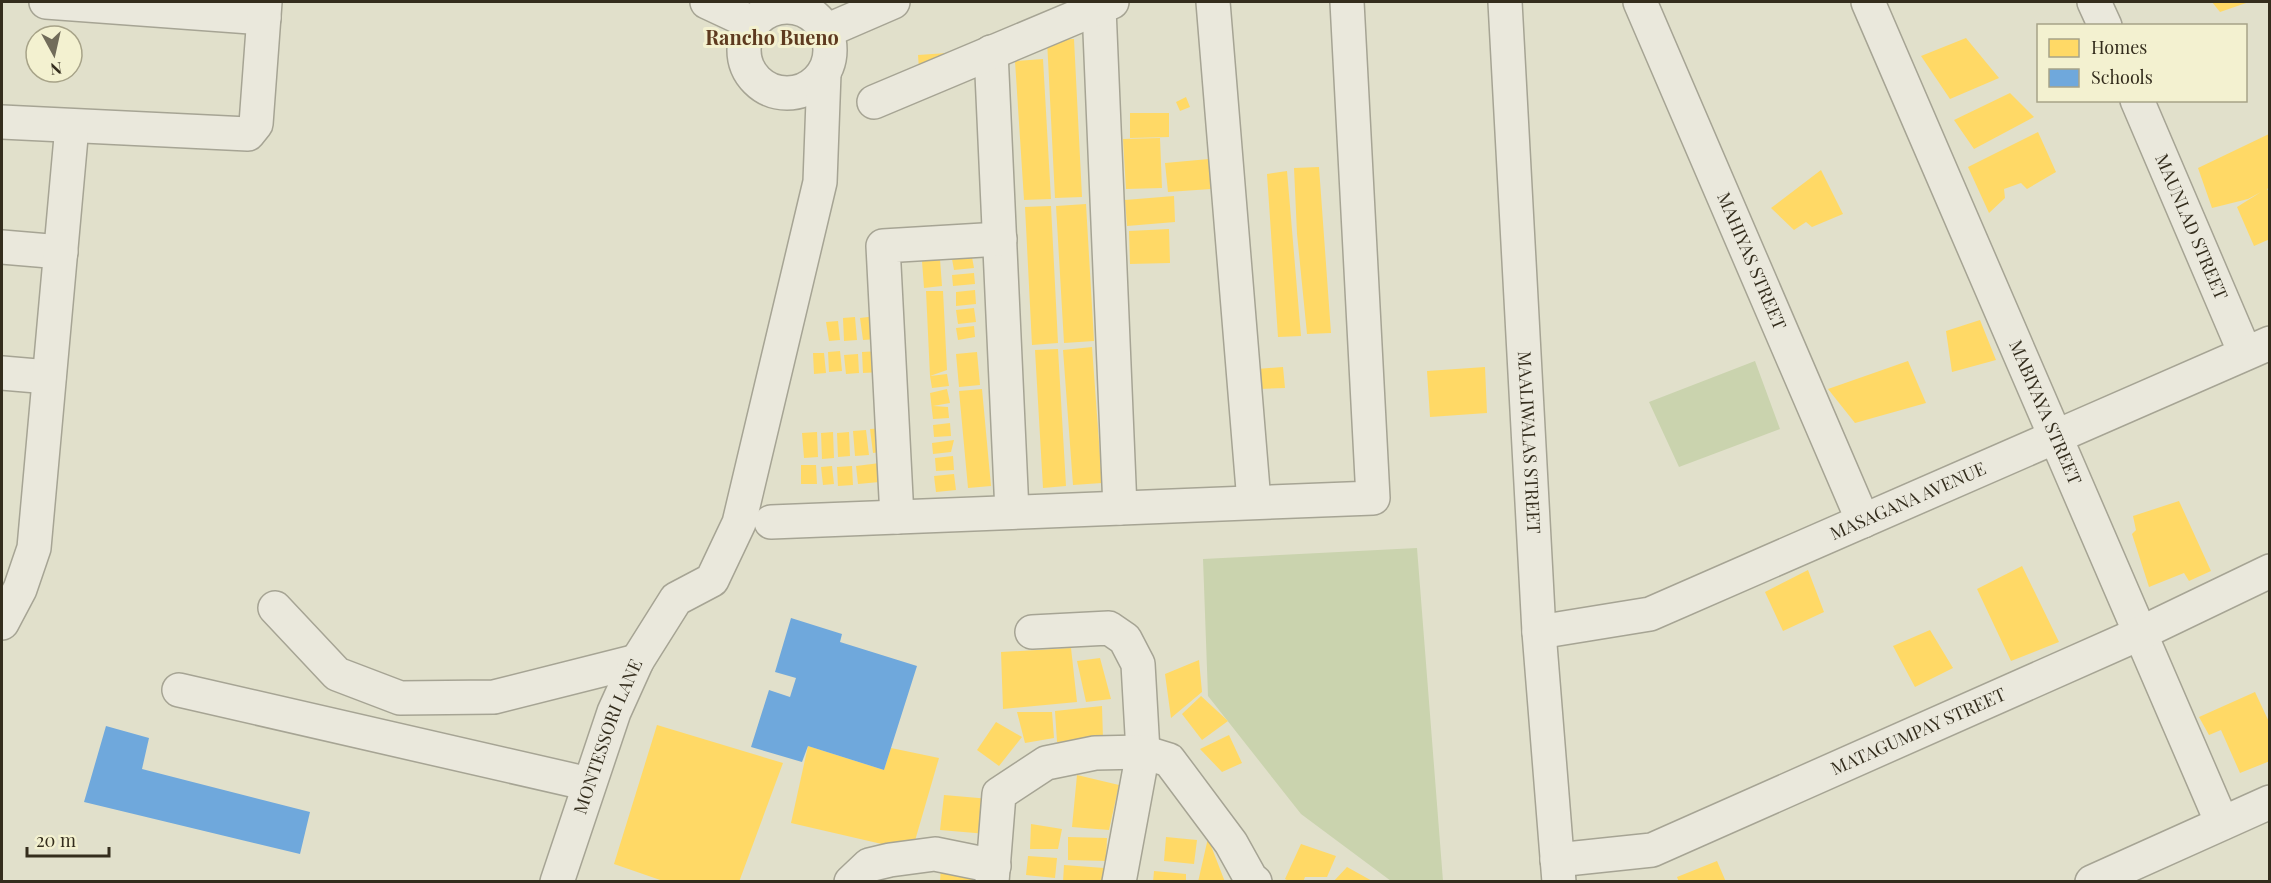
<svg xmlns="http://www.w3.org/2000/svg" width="2271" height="883" viewBox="0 0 2271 883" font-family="'Playfair Display',serif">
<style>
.green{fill:#cad3ae}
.homes{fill:#ffd966}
.schools{fill:#6fa8dc}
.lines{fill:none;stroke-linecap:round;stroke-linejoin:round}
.minor-casing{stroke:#a6a494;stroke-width:36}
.minor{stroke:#eae8dc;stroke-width:33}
.labels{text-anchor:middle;stroke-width:6;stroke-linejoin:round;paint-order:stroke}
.street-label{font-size:18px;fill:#342d1d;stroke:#f3f1d0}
.neighbourhood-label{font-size:20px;font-weight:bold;fill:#5e3a1f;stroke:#f3f1d0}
</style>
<rect width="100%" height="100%" fill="#e1e0cb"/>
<path class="green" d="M 1755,361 L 1780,429 L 1679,467 L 1649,402 Z
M 1417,548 L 1443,881 L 1391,881 L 1301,814 L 1208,696 L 1203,559 Z"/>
<path class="homes" d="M 2212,2 L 2249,2 L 2220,12 Z
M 1966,38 L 1999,78 L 1950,99 L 1921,56 Z
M 1074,39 L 1082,197 L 1055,198 L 1047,40 Z
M 947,53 L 948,67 L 919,69 L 918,55 Z
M 1043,59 L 1051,199 L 1024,200 L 1015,61 Z
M 2010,93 L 2034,117 L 1974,149 L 1954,120 Z
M 1186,97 L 1190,107 L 1180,111 L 1176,102 Z
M 1130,113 L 1169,113 L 1169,137 L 1130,138 Z
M 2038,132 L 2056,172 L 2027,189 L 2021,183 L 2004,189 L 2005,198 L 1989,213 L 1968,167 Z
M 2269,134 L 2270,187 L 2267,189 L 2270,194 L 2270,239 L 2254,246 L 2237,207 L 2261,192 L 2248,199 L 2212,208 L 2198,168 Z
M 1160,138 L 1162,188 L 1126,189 L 1123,139 Z
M 1209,159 L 1211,189 L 1168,192 L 1165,163 Z
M 1319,167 L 1331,333 L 1307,334 L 1297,234 L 1294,168 Z
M 1821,170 L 1843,214 L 1812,227 L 1806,222 L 1794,230 L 1771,208 Z
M 1287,171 L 1301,336 L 1278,337 L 1267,174 Z
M 1174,196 L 1175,222 L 1127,226 L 1125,200 Z
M 1086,204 L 1094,341 L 1064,343 L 1056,206 Z
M 1051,206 L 1058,343 L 1032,345 L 1025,207 Z
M 1169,229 L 1170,263 L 1130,264 L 1129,231 Z
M 972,257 L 974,268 L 954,270 L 952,259 Z
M 940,259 L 942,286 L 924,288 L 922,261 Z
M 974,273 L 975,284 L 953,286 L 952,275 Z
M 975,290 L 976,304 L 956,306 L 956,292 Z
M 926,291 L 943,291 L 947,370 L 930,376 Z
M 974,308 L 976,322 L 958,324 L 956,310 Z
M 876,316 L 878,339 L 863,340 L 860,318 Z
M 855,317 L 857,340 L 844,341 L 843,318 Z
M 1980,320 L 1996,360 L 1952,372 L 1946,331 Z
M 838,321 L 840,340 L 829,341 L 826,322 Z
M 974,326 L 975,337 L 958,340 L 956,328 Z
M 1092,347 L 1102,483 L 1073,485 L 1063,350 Z
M 1058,349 L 1066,486 L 1043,488 L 1035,350 Z
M 840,351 L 842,371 L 829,372 L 828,352 Z
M 879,351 L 880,372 L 863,373 L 862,352 Z
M 977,352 L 980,385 L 959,387 L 956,354 Z
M 813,353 L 824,353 L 826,373 L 814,374 Z
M 858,354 L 859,373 L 846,374 L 844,355 Z
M 1908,361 L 1926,403 L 1855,423 L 1828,389 Z
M 1283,367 L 1285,388 L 1258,389 L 1257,369 Z
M 1485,367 L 1487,413 L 1430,417 L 1427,371 Z
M 947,374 L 949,386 L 932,388 L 930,376 Z
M 947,389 L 950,403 L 933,406 L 948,407 L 949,418 L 933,419 L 930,393 Z
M 982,389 L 991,486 L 968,488 L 959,391 Z
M 950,423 L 951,436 L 934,437 L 933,425 Z
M 885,428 L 888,451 L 873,453 L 870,429 Z
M 866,430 L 869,455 L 855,456 L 853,431 Z
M 817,432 L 818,457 L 804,458 L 802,433 Z
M 833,432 L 834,458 L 822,459 L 821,433 Z
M 849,432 L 850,456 L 838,457 L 837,433 Z
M 954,440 L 951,452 L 933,454 L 932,443 Z
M 953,456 L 954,470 L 936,471 L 935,458 Z
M 888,462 L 890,481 L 858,484 L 856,466 Z
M 801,465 L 816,465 L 817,484 L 801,484 Z
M 832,466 L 834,484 L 823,485 L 821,467 Z
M 852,466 L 853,485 L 838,486 L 837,467 Z
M 954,474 L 956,490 L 936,492 L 934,476 Z
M 2179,501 L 2211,571 L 2189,581 L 2184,573 L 2149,587 L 2132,534 L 2136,530 L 2133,516 Z
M 2022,566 L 2059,642 L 2011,661 L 1977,589 Z
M 1808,570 L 1824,612 L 1783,631 L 1765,592 Z
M 1930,630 L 1953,668 L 1915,687 L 1893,646 Z
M 1071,648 L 1077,702 L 1003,709 L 1001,652 Z
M 1100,658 L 1111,699 L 1086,702 L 1077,661 Z
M 1199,660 L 1202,692 L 1171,718 L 1165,674 Z
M 2255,692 L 2270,724 L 2270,761 L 2240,773 L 2221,730 L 2209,735 L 2199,717 Z
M 1201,696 L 1228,721 L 1202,740 L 1182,714 Z
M 1102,706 L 1103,739 L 1057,742 L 1055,711 Z
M 1017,712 L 1052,712 L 1054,738 L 1025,743 Z
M 996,722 L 1022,737 L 999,766 L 977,750 Z
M 657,725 L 783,763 L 739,882 L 666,882 L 614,864 Z
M 1229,735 L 1242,763 L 1222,772 L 1200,749 Z
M 808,746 L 884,770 L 891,748 L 939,758 L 912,851 L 791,823 Z
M 1077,775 L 1119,785 L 1109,830 L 1072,827 Z
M 944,795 L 990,799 L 987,834 L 940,830 Z
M 1031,824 L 1062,829 L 1058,849 L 1030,849 Z
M 1068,837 L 1107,838 L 1106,861 L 1068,860 Z
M 1166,837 L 1197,840 L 1194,864 L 1164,861 Z
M 1208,838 L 1225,882 L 1198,882 Z
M 1301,844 L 1336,856 L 1327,877 L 1305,877 L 1303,882 L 1291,882 L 1285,879 Z
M 1028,856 L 1057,858 L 1055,878 L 1026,875 Z
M 1717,861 L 1726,882 L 1679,882 L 1677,877 Z
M 1064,865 L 1104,868 L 1103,882 L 1063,882 Z
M 941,866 L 978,871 L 976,882 L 940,882 Z
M 1347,867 L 1374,882 L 1333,882 Z
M 1154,871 L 1186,874 L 1186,882 L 1153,882 Z"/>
<path class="schools" d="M 791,618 L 842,634 L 840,642 L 917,666 L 884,770 L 808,746 L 802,762 L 751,747 L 769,690 L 790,697 L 796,678 L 775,672 Z
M 106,726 L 149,738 L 142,769 L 310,812 L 300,854 L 84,802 Z"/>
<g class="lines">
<g class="minor-casing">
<g id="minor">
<path d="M 46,2 L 264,18"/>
<path d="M 707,2 L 752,23"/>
<path d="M 1213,2 L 1254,502"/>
<path id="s1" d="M 1505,2 L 1539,632 L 1559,882"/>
<path id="s2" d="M 1640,2 L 1863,521"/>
<path id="s3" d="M 1868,2 L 2222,823"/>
<path d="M 2094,2 L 2105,26"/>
<circle cx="787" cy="50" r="43"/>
<path d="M 1099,8 L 1120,508"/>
<path d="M 826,31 L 893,2"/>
<path d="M 991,52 L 1012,512"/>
<path id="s4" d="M 2137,100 L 2245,353"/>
<path d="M 874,102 L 1112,2"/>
<path d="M 2,122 L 248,134 L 256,124 L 265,2"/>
<path d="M 2,247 L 61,252"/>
<path d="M 2,373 L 49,377"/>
<path d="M 897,517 L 883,246 L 1000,239"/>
<path d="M 771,522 L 1373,498 L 1347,2"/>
<path d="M 275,608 L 337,674 L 400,698 L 494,697 L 637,661"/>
<path d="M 2,623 L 20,589 L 34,548 L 72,126"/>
<path d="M 1032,632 L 1109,628 L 1125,639 L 1138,664 L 1143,752 L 1119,882"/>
<path id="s5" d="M 1539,632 L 1650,614 L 2270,343"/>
<path d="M 179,690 L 589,784"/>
<path id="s6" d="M 1557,860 L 1652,850 L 2141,633 L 2270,571"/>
<path id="s7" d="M 557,882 L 614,712 L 637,661 L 676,599 L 712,580 L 739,523 L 820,182 L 824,73"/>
<path d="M 851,882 L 869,865 L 890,860 L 935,854 L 994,866"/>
<path d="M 992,882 L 999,794 L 1046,763 L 1095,753 L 1143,752 L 1169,760 L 1231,843 L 1251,879 L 1255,882"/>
<path d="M 2092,882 L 2270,802"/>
</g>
</g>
<use href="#minor" class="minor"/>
</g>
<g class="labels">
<g class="street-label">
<text dy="6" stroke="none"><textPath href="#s4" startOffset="138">MAUNLAD STREET</textPath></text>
<text dy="6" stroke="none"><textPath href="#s2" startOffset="282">MAHIYAS STREET</textPath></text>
<text dy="6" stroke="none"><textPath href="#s3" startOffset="447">MABIYAYA STREET</textPath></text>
<text dy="6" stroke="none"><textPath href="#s1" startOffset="441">MAALIWALAS STREET</textPath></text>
<text dy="6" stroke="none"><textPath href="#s5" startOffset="394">MASAGANA AVENUE</textPath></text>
<text dy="6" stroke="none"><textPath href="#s6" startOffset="387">MATAGUMPAY STREET</textPath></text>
<text dy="6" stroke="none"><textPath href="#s7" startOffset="154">MONTESSORI LANE</textPath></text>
</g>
<g class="neighbourhood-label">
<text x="772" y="45">Rancho Bueno</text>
</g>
</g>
<rect width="2271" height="883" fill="none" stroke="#342d1d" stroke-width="6"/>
<rect x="2037" y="24" width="210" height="78" fill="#f3f1d0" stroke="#a7a388" stroke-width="1.5"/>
<rect x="2049" y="39" width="30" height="18" fill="#ffd966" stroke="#a7a388" stroke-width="1.5"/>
<text x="2091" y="54" font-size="18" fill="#342d1d">Homes</text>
<rect x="2049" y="69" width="30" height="18" fill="#6fa8dc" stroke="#a7a388" stroke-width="1.5"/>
<text x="2091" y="84" font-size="18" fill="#342d1d">Schools</text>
<g transform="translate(54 54) rotate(172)"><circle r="28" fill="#f3f1d0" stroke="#a7a388" stroke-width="1.5"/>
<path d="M0-4.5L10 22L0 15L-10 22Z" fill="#716c5a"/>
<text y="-9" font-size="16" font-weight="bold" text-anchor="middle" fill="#342d1d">N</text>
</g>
<path d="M27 847v9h82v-9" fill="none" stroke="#342d1d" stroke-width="3"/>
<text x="36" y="847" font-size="18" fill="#342d1d" stroke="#f3f1d0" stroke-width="4.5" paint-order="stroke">20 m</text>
</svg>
